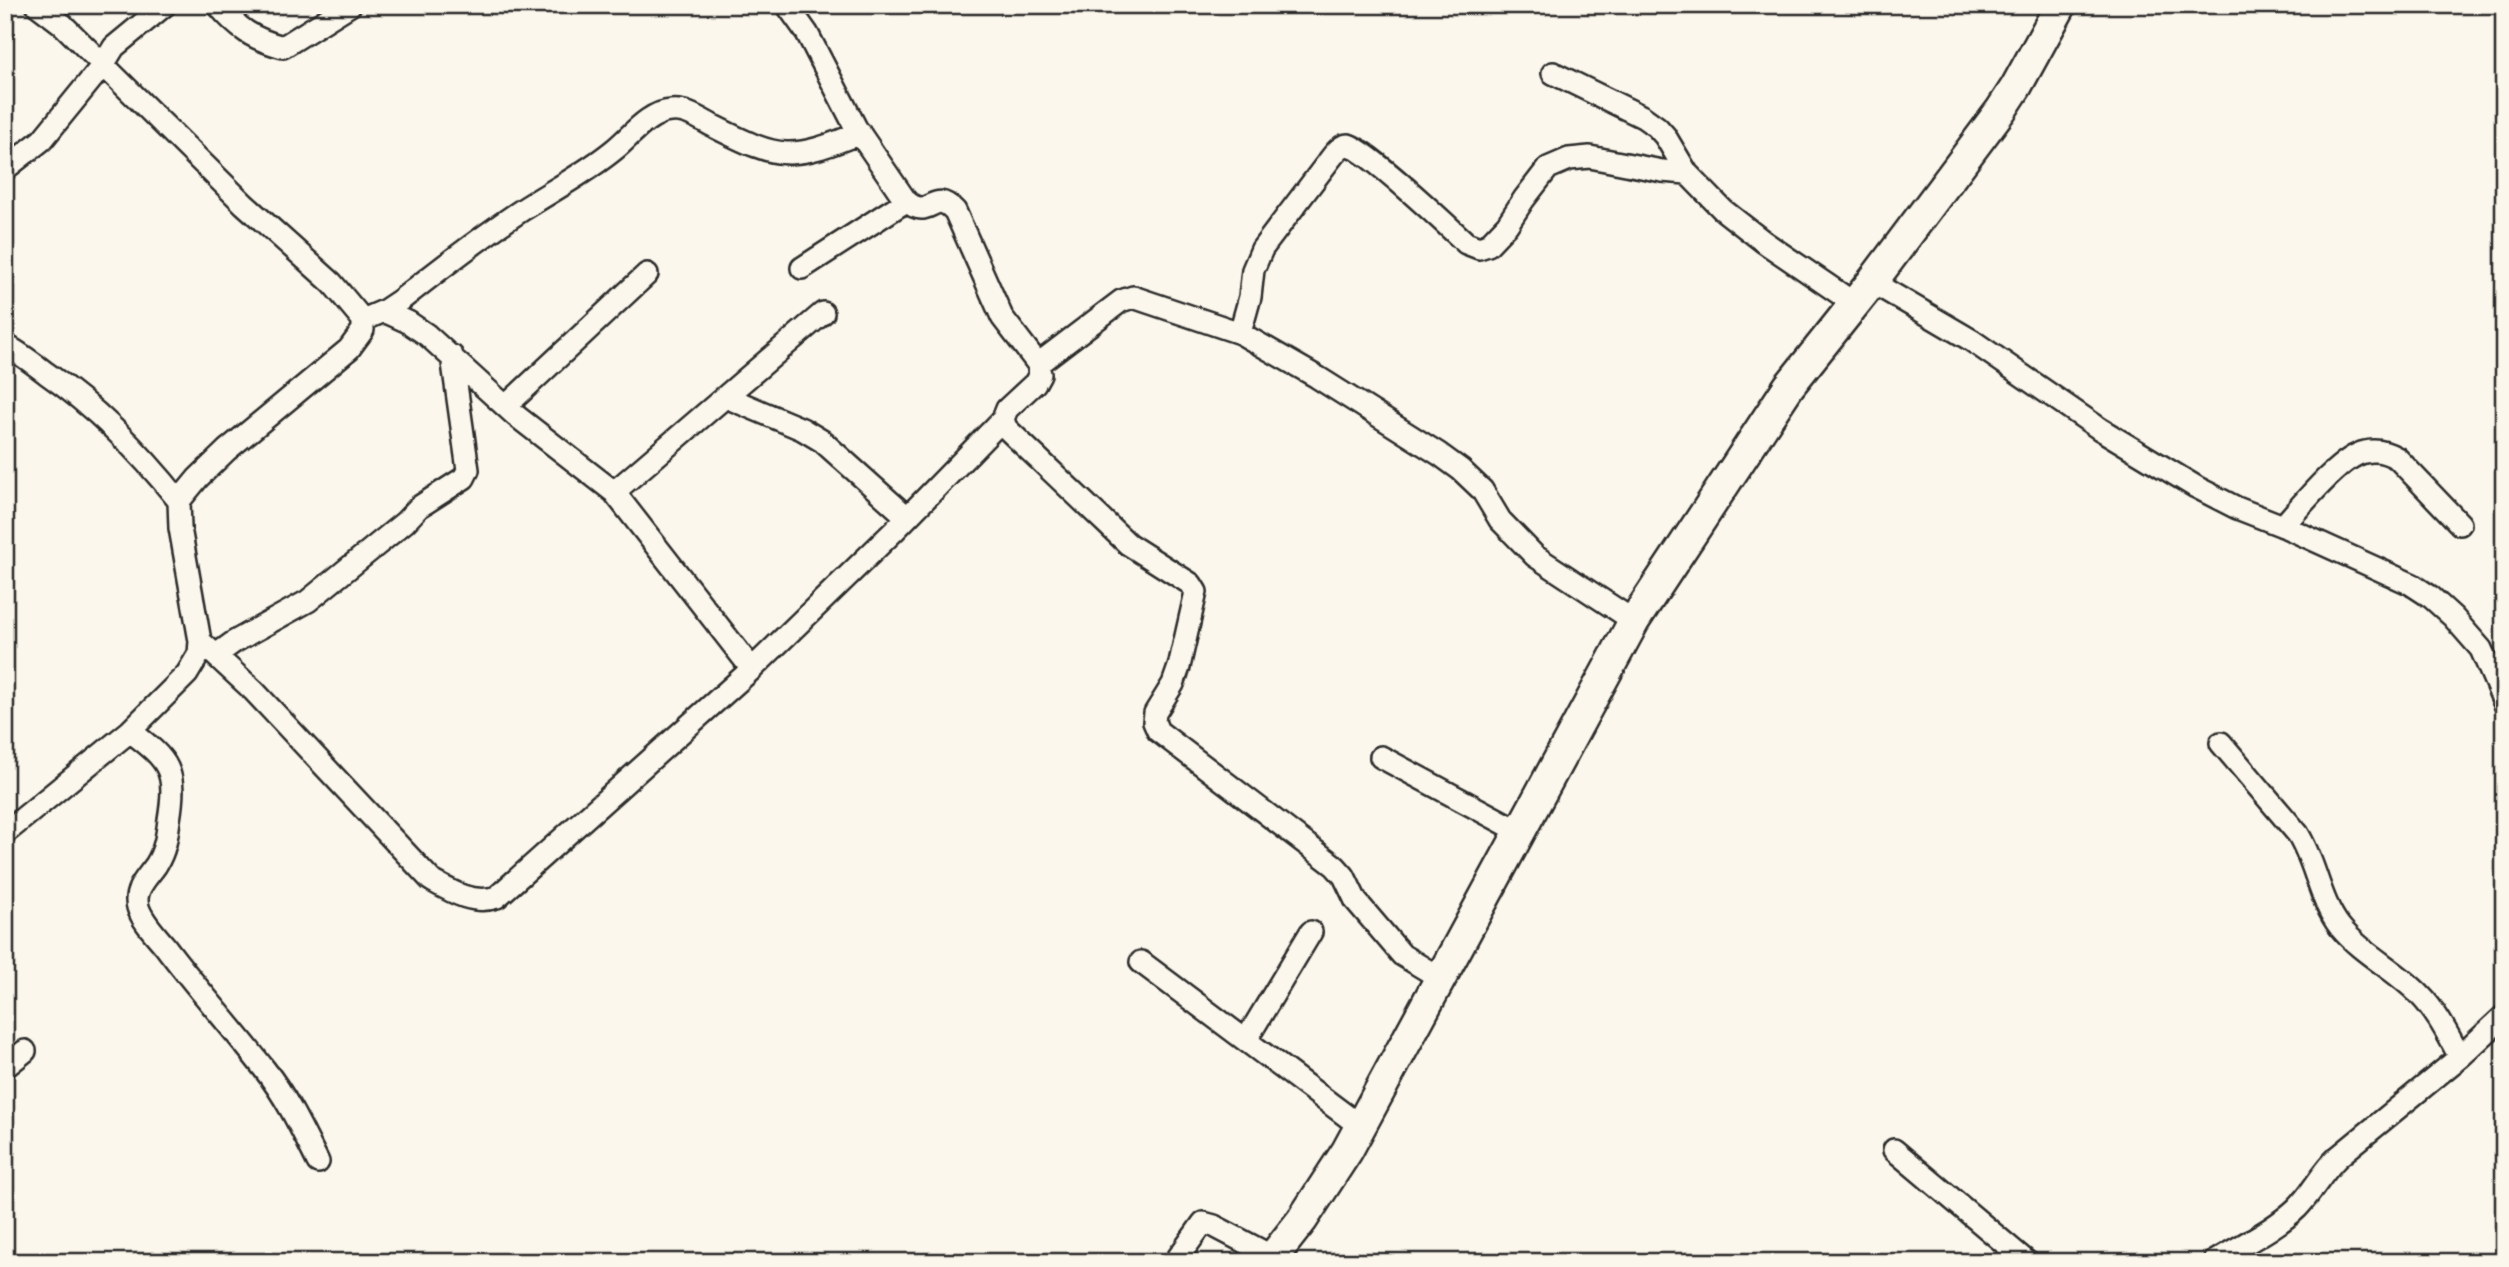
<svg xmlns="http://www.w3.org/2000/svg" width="2509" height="1267" viewBox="0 0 2509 1267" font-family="Caveat,sans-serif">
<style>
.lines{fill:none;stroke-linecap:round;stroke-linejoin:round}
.street-casing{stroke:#2b2b2b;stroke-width:26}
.secondary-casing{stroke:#2b2b2b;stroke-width:35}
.street{stroke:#fbf7ec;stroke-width:21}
.secondary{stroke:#fbf7ec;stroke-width:30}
</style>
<rect width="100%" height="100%" fill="#fbf7ec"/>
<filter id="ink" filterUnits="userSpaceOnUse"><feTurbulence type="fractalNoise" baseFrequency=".0143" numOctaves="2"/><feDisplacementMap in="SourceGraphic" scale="14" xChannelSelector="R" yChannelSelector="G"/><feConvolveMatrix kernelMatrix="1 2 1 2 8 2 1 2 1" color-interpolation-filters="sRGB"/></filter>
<g filter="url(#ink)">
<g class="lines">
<g class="street-casing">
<path id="street" d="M 218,5 C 238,29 253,39 283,47 L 350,5
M 787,5 L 807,33 L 856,128 L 906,201 C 931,222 932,187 955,211 L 1002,317 L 1038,364 L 1040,374 L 1035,383 L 1007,409 L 1003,419 L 1006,428 L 1128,544 L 1191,584 L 1196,592 L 1179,667 L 1173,684 L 1155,713 L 1154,722 L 1158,731 L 1335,866 L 1344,876 L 1356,901 L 1402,955 L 1440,978
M 1553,73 L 1643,117 L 1657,127 L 1665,136 L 1687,173 L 1723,210 L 1764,242 L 1855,304
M 5,169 L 42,140 L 103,65 L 114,47 L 165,5
M 802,268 L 906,201
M 1872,282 L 1971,340 L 2100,429 L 2196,487 L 2237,508 L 2283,526 L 2411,584 L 2431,597 L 2453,617 L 2481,649 L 2504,702
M 384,311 L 408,322 L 427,335 L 515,415 L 614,492 L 752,669
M 363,320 L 384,311 L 402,299 C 441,268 481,237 522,210 C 553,190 586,173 615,149 C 631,136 649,112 671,111 C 687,109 701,120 715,127 C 780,160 791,161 860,133
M 1240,333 L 1250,297 L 1253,270 L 1262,249 L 1331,158 C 1335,153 1341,145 1348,145 C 1363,146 1450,228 1466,243 L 1479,248 L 1488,245 L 1507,225 L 1524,199 L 1548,168 L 1569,159 L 1590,157 L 1662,171 L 1687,173
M 5,345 C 20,353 33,363 46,373 C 98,409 140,452 179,501
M 1038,364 L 1121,301 L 1133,297 L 1240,333 L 1317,377 L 1439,454 L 1461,470 L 1482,490 L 1500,520 L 1535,556 L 1634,621
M 726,397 L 802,429 L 822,441 L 907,517
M 506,406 L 647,274
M 614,492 L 823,313
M 2283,526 C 2300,507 2341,456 2365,452 C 2377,449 2387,452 2397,458 L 2460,524
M 200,641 L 254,691 L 431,880 C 452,892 473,905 497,897 L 752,669 L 895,530 L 1003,419
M 216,655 L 234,642 L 308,601 L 405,522 L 419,507 L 464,478 L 468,470 L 452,356
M 130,731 C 170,761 177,771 169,820 C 167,836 165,851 156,865 C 147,878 133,890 138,907 C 142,921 156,935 165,946 C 197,989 233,1028 265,1070 C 287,1098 302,1130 318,1162
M 2221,743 L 2298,834 C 2316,863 2319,900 2340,927 C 2362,954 2395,969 2419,994 C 2437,1012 2448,1035 2460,1057
M 1381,757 L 1519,831
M 5,833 L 130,731 L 187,674 L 199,654 L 200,641 L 180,528 L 179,501 L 198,478 L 227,450 L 349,349 L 363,330 L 363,320 L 332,283 L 244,204 L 62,24 L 37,5
M 1141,962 L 1360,1126
M 1246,1040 L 1311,932
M 5,1067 L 25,1051
M 1894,1150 L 2027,1262
M 1175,1262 L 1203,1223 L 1214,1226 L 1273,1257
M 2214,1262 C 2241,1245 2274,1230 2297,1208 C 2313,1192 2322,1172 2338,1157 L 2460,1057 L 2504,1016"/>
</g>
<g class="secondary-casing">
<path id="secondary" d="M 1269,1262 L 1302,1220 L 1347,1151 L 1634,621 L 1789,386 L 1872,282 L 2001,110 L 2016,87 L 2061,5"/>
</g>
<use href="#street" class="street"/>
<use href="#secondary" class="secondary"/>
</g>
</g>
<rect width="2509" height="1267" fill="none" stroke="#fbf7ec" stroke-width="28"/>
<rect x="14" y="14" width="2481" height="1239" fill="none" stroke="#2b2b2b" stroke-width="2.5" filter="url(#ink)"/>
</svg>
